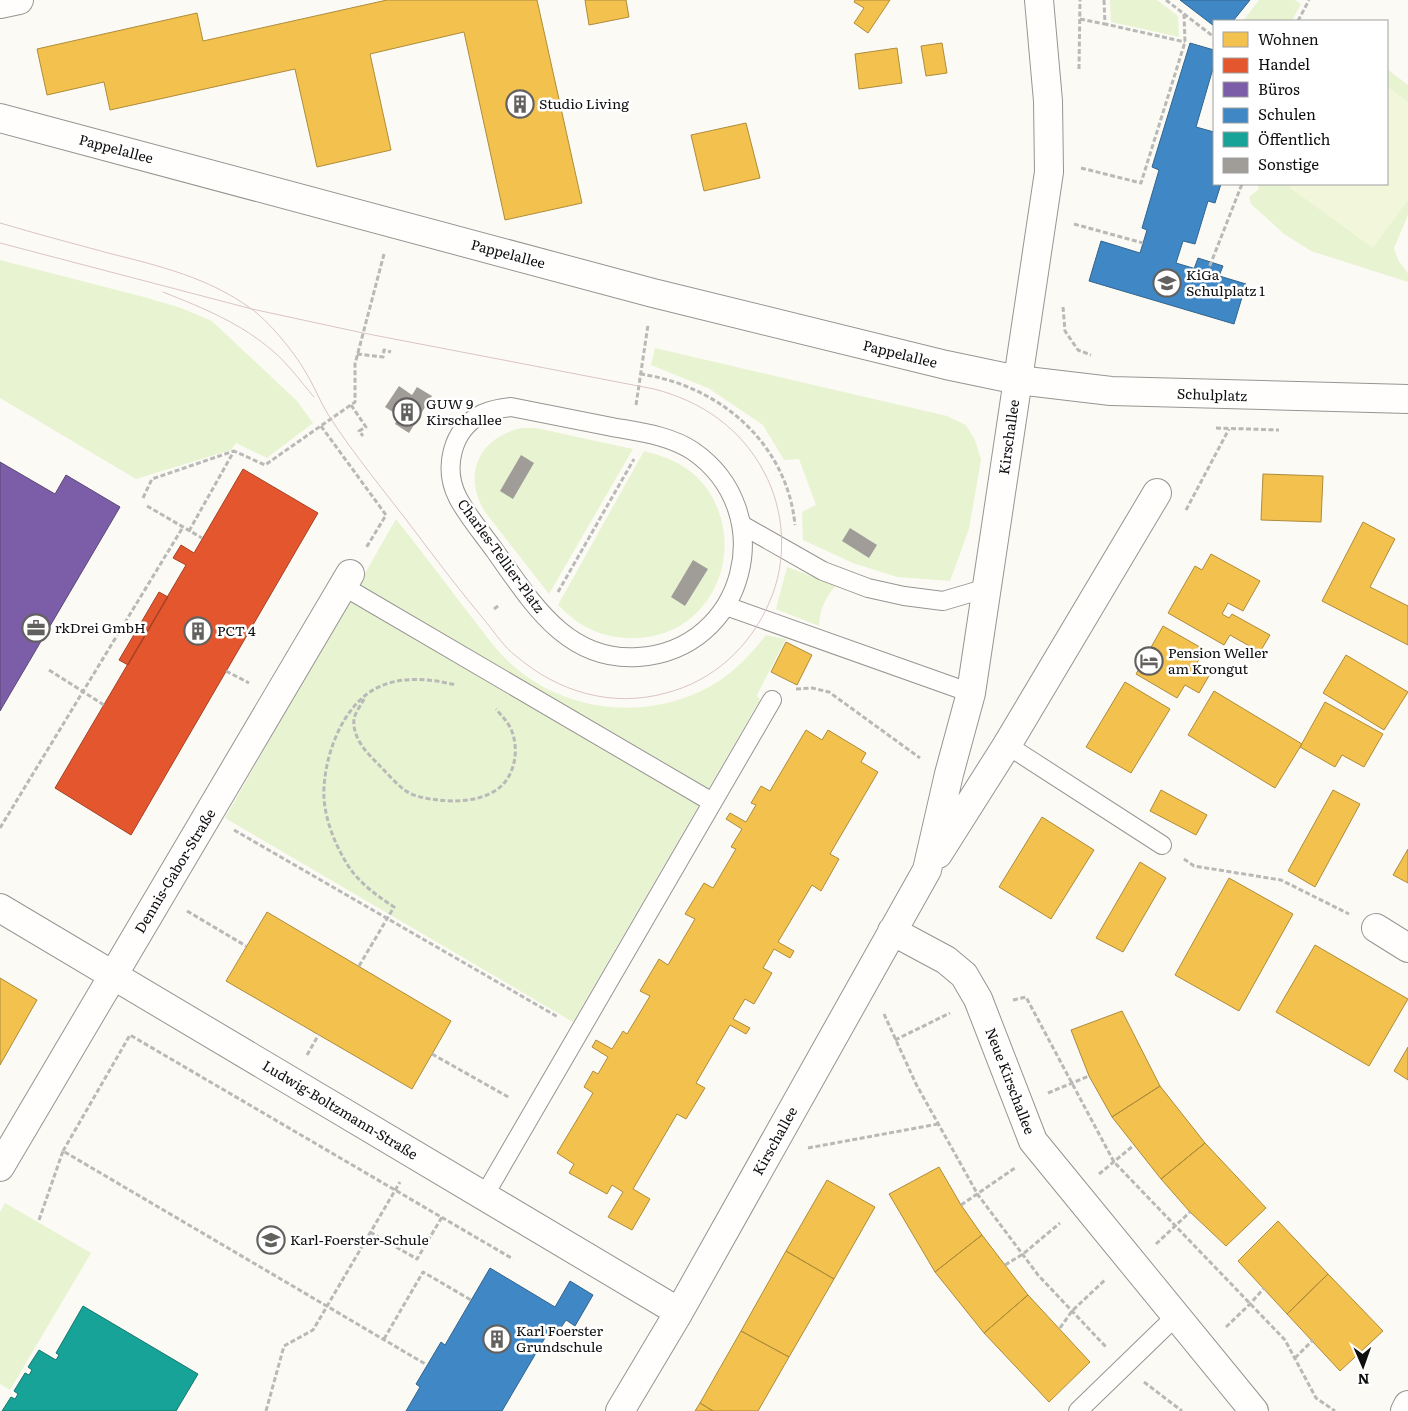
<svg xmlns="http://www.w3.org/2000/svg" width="1408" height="1411" viewBox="0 0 1408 1411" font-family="Literata,serif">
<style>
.green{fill:#e8f3d2}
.pitch{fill:#f2f7dc}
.homes{fill:#f2c14e;stroke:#ae8c3b}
.shops{fill:#e4572e;stroke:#a44125}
.offices{fill:#7b5ea7;stroke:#5b4679}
.schools{fill:#3f88c5;stroke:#31648e}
.public{fill:#17a398;stroke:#15776f}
.building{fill:#a09d99}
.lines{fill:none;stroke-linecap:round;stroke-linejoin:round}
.service-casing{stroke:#969592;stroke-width:20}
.minor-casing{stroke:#969592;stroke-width:30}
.tertiary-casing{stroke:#969592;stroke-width:30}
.path{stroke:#b9b9b8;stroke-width:3;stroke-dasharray:5 2.5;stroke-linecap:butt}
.service{stroke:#fffefd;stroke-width:18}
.minor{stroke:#fffefd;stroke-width:28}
.tertiary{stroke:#fffefd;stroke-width:28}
.tram{stroke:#dac4c6;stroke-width:1}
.labels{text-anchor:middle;stroke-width:5;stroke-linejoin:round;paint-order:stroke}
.poi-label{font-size:14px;fill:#0f0f0f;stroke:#fff;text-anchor:start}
.street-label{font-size:14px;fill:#0f0f0f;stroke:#fff}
</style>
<rect width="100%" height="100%" fill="#fcfaf4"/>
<path class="green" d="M 1110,0 L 1157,0 L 1178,16 L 1179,37 L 1111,22 Z
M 1259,0 L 1295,0 L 1301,4 L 1292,21 L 1243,21 Z
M 1387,69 L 1408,85 L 1408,215 L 1394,248 L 1398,260 L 1408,273 L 1408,282 L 1311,251 L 1284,234 L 1251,204 L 1249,197 L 1258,190 L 1259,184 L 1387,184 Z
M 0,260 L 144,297 L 181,308 L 212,321 L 297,401 L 313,423 L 267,458 L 236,443 L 231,450 L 136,479 L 0,398 Z
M 655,348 L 947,416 L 966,425 L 975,440 L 981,460 L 969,529 L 950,581 L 897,577 L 853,563 L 803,540 L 802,512 L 816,505 L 799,459 L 784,460 L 763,425 L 708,388 L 651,365 Z
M 521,428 L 536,428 L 633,449 L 549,594 L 485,512 C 462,474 479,438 521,428 Z
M 644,451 C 664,456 683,463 698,478 C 753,536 718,636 636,638 C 604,639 580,628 558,605 Z
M 396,519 C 420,549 443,580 466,610 C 480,627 493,647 509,662 C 560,710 638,721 701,691 C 728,679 748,658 766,635 L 786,639 L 757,695 L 760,700 L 573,1022 L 225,818 Z
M 787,567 L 836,585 C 825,599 820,608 819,626 L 776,609 Z
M 5,1203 L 91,1253 L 10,1390 L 0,1384 L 0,1212 Z"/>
<path class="pitch" d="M 1387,86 L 1408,102 L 1408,200 L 1373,248 L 1290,188 L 1293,184 L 1387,184 Z"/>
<path class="homes" d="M 387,0 L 537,0 L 582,203 L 505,220 L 464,32 L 370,54 L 391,150 L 317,167 L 295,69 L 110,110 L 104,82 L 47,95 L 37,49 L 197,13 L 203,41 Z
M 585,0 L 626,0 L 629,17 L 589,25 Z
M 855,0 L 890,0 L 868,33 L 854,23 L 864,8 L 854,2 Z
M 942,43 L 947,73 L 926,76 L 921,46 Z
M 897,48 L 902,83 L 859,89 L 855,54 Z
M 746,123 L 760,178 L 704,191 L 691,135 Z
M 1263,474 L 1323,476 L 1321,522 L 1261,520 Z
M 1363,522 L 1395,539 L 1370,587 L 1408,606 L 1408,645 L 1322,601 Z
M 1211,554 L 1260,581 L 1243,611 L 1228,603 L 1222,614 L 1229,618 L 1232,614 L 1270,635 L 1260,652 L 1230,635 L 1224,645 L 1168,613 L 1195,566 L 1202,570 Z
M 1163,626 L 1205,650 L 1195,666 L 1210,674 L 1199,693 L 1185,685 L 1177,698 L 1136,674 Z
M 786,642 L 812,655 L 797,685 L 771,672 Z
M 1346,655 L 1408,692 L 1384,730 L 1323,693 Z
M 1125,682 L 1170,709 L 1131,773 L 1086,747 Z
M 1214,691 L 1302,744 L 1275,788 L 1188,735 Z
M 1325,702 L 1383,734 L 1364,767 L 1342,755 L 1335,767 L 1300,747 Z
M 806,730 L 822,740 L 828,730 L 866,753 L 861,762 L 878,772 L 830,854 L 839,859 L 821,891 L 812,885 L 778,942 L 794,951 L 790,958 L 774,949 L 763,968 L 772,973 L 754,1004 L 745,999 L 733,1019 L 750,1028 L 746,1034 L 730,1025 L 696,1083 L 705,1088 L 686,1119 L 677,1114 L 633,1189 L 650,1199 L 632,1230 L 608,1217 L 623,1192 L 612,1185 L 607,1194 L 569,1173 L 574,1164 L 557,1153 L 593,1093 L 584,1087 L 593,1071 L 598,1074 L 608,1057 L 592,1047 L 596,1040 L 612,1049 L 623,1031 L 627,1034 L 650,996 L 640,991 L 659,959 L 668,965 L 695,919 L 685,914 L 704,883 L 713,888 L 736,849 L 731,847 L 742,829 L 726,819 L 730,813 L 746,822 L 756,805 L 751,803 L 761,786 L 770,791 Z
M 1161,790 L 1207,815 L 1196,835 L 1150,811 Z
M 1333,790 L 1360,804 L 1315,887 L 1288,871 Z
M 1042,817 L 1094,850 L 1051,919 L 999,887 Z
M 1408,849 L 1408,883 L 1393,875 Z
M 1140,862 L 1166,878 L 1123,952 L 1096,938 Z
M 1229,878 L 1293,914 L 1239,1011 L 1175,975 Z
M 267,912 L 451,1021 L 412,1089 L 226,981 Z
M 1315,945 L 1408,999 L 1369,1066 L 1276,1012 Z
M 0,978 L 37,1000 L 0,1065 Z
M 1122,1011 L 1160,1086 L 1112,1117 L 1089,1076 L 1071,1030 Z
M 1408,1047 L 1408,1080 L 1394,1071 Z
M 1160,1086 L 1205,1143 L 1161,1179 L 1112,1117 Z
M 1205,1143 L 1266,1208 L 1226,1246 L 1190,1212 L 1161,1179 Z
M 939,1167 L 961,1205 L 982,1235 L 935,1272 L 889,1194 Z
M 827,1180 L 875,1207 L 834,1279 L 786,1251 Z
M 1278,1221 L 1328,1274 L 1287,1314 L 1238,1261 Z
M 982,1235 L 1028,1295 L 984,1333 L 935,1272 Z
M 786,1251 L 834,1279 L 789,1357 L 741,1331 Z
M 1328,1274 L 1383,1331 L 1340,1371 L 1287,1314 Z
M 1028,1295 L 1090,1362 L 1049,1402 L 984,1333 Z
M 741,1331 L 789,1357 L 758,1411 L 713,1411 L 700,1403 Z
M 700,1403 L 713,1411 L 695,1411 Z"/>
<path class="shops" d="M 243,469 L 318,513 L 131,835 L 55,788 L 186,565 L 173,558 L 181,545 L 194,553 Z
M 159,592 L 168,597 L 128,665 L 119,660 Z"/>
<path class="offices" d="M 0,462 L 55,494 L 66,475 L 120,507 L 0,711 Z"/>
<path class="schools" d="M 1180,0 L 1250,0 L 1233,21 L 1214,21 L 1214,26 Z
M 1190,43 L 1214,50 L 1214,65 L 1196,127 L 1214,132 L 1214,184 L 1221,184 L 1215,203 L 1208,201 L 1195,244 L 1183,241 L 1176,263 L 1246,284 L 1234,324 L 1089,281 L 1101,241 L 1140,253 L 1147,230 L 1142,228 L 1159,170 L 1152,167 Z
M 1198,258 L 1223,266 L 1219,276 L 1194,269 Z
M 490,1268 L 555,1307 L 570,1281 L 593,1295 L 575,1326 L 566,1320 L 556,1335 L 549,1331 L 502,1411 L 406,1411 L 420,1387 L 416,1384 L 441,1342 L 445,1345 Z"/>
<path class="public" d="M 83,1306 L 198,1374 L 176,1411 L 2,1411 L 11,1397 L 15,1399 L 18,1394 L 14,1391 L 25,1373 L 29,1375 L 32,1370 L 28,1367 L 39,1350 L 56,1360 L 59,1355 L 56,1353 Z"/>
<path class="building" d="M 399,386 L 412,395 L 417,387 L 432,396 L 409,433 L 395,424 L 399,416 L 385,407 Z
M 521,455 L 534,463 L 513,499 L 500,491 Z
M 850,528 L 877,545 L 869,558 L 842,541 Z
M 693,560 L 708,569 L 685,606 L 671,597 Z"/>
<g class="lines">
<g class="service-casing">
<path id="service" d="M 511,407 C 545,414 578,420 612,427 C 639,432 669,435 693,451 C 781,512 746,650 638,657 C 566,662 531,601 495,551 C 483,534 468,517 458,498 C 443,469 451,430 482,414 C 491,410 501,408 511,407 Z
M 742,525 L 823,571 L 868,588 L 904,596 L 943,601 L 987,588
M 343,586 L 712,802
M 726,606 L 971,693
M 1007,745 L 1162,845
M 484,1196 L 772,700
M 1078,1411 L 1176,1316"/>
</g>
<g class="minor-casing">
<path id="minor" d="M 0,4 L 19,0
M 938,854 L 1007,745 L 1157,493
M 0,908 L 679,1312
M 1376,928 L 1408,948
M 892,931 L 946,960 L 964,975 L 978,999 L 1033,1141 L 1254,1411
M 0,1167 L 350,574
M 620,1411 L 679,1312 L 927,870 L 949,774 L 971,693 L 1049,172 L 1048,101 L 1039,0
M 1405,1411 L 1408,1405"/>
</g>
<g class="tertiary-casing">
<path id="tertiary" d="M 0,118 L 653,293 L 946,365 L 1018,380 L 1111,391 L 1408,399"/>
</g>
<path class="path" d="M 1104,0 L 1105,24 L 1185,42
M 1166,0 L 1214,37
M 1080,19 L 1105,24
M 1298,21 L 1309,0
M 1079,69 L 1080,0
M 1081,168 L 1141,183 L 1185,42 L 1184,14
M 1074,224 L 1143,243
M 1207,273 L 1242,184
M 1063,307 L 1065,331 L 1078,350 L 1091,355
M 357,354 L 383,357 L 384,350 L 391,352
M 640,374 C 719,385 787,443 795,525
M 351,405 L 366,427 L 359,431 L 363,436
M 636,405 L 648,325
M 321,426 L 386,515 L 366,548
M 1216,428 L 1279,430
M 143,498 L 152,479 L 234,451
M 147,506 L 202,538
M 1186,510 L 1229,429
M 189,531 L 234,451 L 265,465 L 355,402 L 355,364 L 384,254
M 558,592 L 634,459
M 494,609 L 498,606 L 500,607
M 49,670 L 104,705
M 226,671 L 249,683
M 796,689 L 812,688 L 829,692 L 920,758
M 364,699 C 361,705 355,713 354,719 C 352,738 367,753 379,765 C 387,773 396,784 406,791 C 415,797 429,799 439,800 C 456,802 476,801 491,793 C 515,782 521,749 510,727 C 506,720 501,715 496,709
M 0,828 L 183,527
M 234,830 L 558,1017
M 1184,859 L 1194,866 L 1281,880 L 1349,914
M 187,911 L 246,946
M 359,966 L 394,907 C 376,895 358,882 347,864 C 335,844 326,822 324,799 C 322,760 342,702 381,686 C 404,676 432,679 456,685
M 1013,1000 L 1026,997 L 1114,1162 L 1285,1340 L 1316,1398 L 1335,1411
M 884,1014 L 916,1084 L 978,1195 L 1038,1275 L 1106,1347
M 895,1040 L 950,1013
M 432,1054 L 510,1098
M 307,1055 L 319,1034
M 1048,1093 L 1089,1076
M 808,1148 L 938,1124
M 63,1151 L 130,1035 L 513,1259
M 1099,1174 L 1133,1146
M 961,1205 L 1015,1168
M 39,1220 L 63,1151 L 427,1365
M 370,1232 L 417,1259 L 442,1217
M 1156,1244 L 1190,1212
M 1005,1265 L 1023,1254 L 1060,1223
M 1226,1327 L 1250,1304 L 1264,1288
M 1060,1328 L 1072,1311 L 1106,1279
M 384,1339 L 423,1272 L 471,1300
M 1295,1358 L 1313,1340
M 1144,1382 L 1182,1411
M 266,1411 L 284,1346 L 313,1330 L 400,1182"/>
<use href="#service" class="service"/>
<use href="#minor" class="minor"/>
<use href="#tertiary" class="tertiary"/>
<path class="tram" d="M 0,223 C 37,234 75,244 112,254 C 160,266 209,278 250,308 C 268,320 294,352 305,371 C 314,385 320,402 329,416 C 355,456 386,493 414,530 C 438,562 461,592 486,622 C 495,633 504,647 516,656 C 558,692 612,708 666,693 C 713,681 750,647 769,603 C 788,561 785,511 764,472 C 741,428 701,401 654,389 L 363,333 L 252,309 L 0,243
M 163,292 C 203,308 241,323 274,352 C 289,365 301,382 314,397"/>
</g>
<defs>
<g id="building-ring" transform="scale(1.4375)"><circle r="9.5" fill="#fff" stroke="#62615f" stroke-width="1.5"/><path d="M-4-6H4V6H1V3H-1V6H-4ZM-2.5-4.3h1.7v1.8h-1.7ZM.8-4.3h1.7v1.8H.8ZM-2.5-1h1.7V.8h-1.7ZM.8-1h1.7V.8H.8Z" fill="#62615f"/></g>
<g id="school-ring" transform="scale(1.4375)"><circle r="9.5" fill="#fff" stroke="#62615f" stroke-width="1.5"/><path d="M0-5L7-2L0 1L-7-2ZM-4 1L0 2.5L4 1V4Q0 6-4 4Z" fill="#62615f"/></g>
<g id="office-ring" transform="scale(1.4375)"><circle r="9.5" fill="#fff" stroke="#62615f" stroke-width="1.5"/><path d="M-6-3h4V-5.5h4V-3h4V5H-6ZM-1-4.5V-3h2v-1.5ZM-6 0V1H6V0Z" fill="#62615f"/></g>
<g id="hotel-ring" transform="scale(1.4375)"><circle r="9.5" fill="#fff" stroke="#62615f" stroke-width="1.5"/><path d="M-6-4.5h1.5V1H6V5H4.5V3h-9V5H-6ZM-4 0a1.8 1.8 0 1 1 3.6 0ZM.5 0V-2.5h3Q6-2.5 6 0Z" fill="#62615f"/></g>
</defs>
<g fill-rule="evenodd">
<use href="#building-ring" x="520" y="104"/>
<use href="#school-ring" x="1167" y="283"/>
<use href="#building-ring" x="407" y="412"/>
<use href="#office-ring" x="36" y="628"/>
<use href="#building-ring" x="198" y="631"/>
<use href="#hotel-ring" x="1149" y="661"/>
<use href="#school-ring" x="271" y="1240"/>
<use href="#building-ring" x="497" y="1339"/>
</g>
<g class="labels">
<g class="poi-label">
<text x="539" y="109">Studio Living</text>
<text x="1186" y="280">KiGa<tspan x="1186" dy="16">Schulplatz 1</tspan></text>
<text x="426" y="409">GUW 9<tspan x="426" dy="16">Kirschallee</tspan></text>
<text x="55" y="633">rkDrei GmbH</text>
<text x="217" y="636">PCT 4</text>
<text x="1168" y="658">Pension Weller<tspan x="1168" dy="16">am Krongut</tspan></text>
<text x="290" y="1245">Karl-Foerster-Schule</text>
<text x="516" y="1336">Karl Foerster<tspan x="516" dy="16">Grundschule</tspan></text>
</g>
<g class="street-label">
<text transform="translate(116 149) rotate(15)" y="5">Pappelallee</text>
<text transform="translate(508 254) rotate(15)" y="5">Pappelallee</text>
<text transform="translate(900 354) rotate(14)" y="5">Pappelallee</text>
<text transform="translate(1212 395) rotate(2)" y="5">Schulplatz</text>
<text transform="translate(1009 437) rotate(-82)" y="5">Kirschallee</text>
<text transform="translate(501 556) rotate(54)" y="5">Charles-Tellier-Platz</text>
<text transform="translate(175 871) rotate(-59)" y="5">Dennis-Gabor-Straße</text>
<text transform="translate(1010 1081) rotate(69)" y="5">Neue Kirschallee</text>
<text transform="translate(340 1110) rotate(31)" y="5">Ludwig-Boltzmann-Straße</text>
<text transform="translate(775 1141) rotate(-61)" y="5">Kirschallee</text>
</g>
</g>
<rect x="1213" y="20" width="175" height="165" fill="#ffffff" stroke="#9f9f9f"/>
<rect x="1223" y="32" width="25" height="15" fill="#f2c14e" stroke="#9f9f9f"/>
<text x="1258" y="45" font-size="15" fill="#0f0f0f">Wohnen</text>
<rect x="1223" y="58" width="25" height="15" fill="#e4572e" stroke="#9f9f9f"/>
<text x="1258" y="70" font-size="15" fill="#0f0f0f">Handel</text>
<rect x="1223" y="82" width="25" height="15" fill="#7b5ea7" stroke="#9f9f9f"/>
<text x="1258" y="95" font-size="15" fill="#0f0f0f">Büros</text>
<rect x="1223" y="108" width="25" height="15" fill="#3f88c5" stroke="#9f9f9f"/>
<text x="1258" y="120" font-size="15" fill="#0f0f0f">Schulen</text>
<rect x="1223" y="132" width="25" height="15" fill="#17a398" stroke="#9f9f9f"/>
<text x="1258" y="145" font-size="15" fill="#0f0f0f">Öffentlich</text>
<rect x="1223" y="158" width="25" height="15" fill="#a09d99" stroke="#9f9f9f"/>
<text x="1258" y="170" font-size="15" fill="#0f0f0f">Sonstige</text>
<g transform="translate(1363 1366) rotate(178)" stroke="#ffffff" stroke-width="4" paint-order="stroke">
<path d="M0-4L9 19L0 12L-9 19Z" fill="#0f0f0f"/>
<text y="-8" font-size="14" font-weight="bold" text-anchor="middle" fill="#0f0f0f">N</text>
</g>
</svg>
